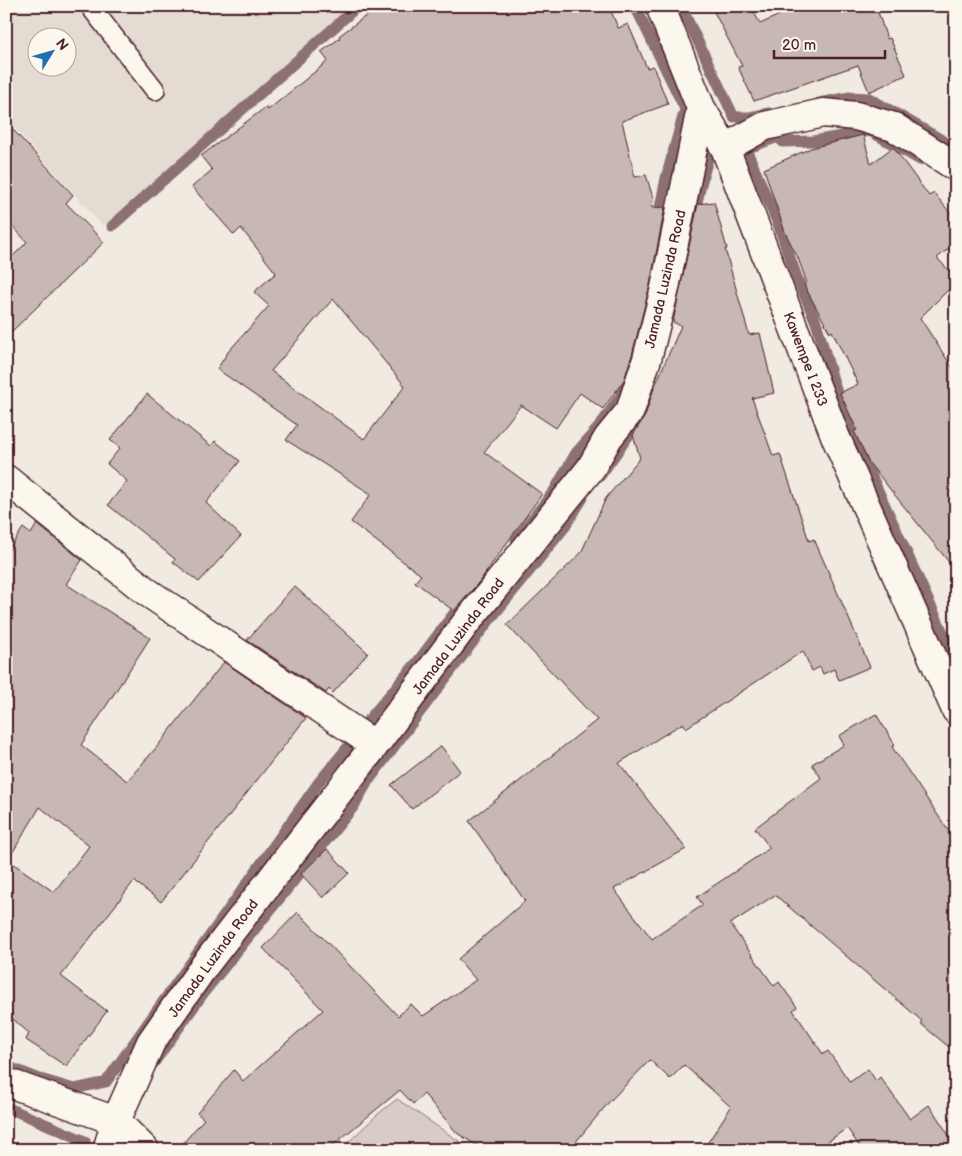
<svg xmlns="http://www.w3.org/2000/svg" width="962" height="1156" viewBox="0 0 962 1156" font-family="'Balsamiq Sans',sans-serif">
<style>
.built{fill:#e4dbd2;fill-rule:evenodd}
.green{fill:#d8ccc6;stroke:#917678}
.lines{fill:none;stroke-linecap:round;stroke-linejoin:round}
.stream{stroke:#8c6f72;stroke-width:11}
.building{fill:#c8b8b3;stroke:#4a1f2b;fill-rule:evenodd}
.lane-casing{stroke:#4a1f2b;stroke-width:22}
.street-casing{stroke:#4a1f2b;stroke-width:31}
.lane{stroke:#fbf7ec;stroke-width:19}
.street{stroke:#fbf7ec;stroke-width:28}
.labels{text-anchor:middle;stroke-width:4;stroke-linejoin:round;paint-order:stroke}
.street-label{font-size:14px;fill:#4a1f2b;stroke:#fbf7ec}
</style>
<rect width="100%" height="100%" fill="#f0eae0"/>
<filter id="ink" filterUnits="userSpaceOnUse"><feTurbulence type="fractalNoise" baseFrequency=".02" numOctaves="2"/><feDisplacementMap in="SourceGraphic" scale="10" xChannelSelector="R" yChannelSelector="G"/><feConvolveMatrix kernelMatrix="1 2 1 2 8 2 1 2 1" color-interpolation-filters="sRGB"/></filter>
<g filter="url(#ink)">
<path class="built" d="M 6,6 L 353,6 L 103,226 L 6,118 ZM 38,38 L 68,38 L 68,68 L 38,68 Z"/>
<path class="green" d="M 397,1099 L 472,1150 L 340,1150 L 378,1114 Z"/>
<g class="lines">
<path class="stream" d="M 635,6 L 685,109 L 666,178 L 657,222
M 681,6 L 734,117 L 750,117 L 769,113
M 819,103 L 850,97 L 869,98 L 956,148
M 920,160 L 870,131 L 813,141 L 783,142 L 778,137 L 746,149 L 776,219 L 798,280 L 816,322 L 839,400 L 851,431 L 956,661
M 112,226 L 358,6
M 680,269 C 694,233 696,193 709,157
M 644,326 L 649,285
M 600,476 L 634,428 L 631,413
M 516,540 L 554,491 L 576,453 L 599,427 L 620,397 L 627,379
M 365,724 L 418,661 L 464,600 L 488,577
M 153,1064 L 205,991 L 354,806 L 367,783 L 411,724 L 489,621 L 564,528 L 583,498
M 6,1066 L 37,1078 L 74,1089 L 106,1082 L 319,782 L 352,742
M 6,1107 L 85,1141"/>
</g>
<path class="building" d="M 379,6 L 609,6 L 618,28 L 628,24 L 647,68 L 653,66 L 668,104 L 622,121 L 635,177 L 646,175 L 653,198 L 652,208 L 665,207 L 650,285 L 632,355 L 624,380 L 603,409 L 580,393 L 556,428 L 521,405 L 484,452 L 542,494 L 479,582 L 454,611 L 415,582 L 421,575 L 351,522 L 371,494 L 286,440 L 297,425 L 217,369 L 228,352 L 269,306 L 254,292 L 276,273 L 241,228 L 234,235 L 192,187 L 212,170 L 201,156 L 266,107 L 268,110 L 328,61 L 321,52 L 340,38 L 339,36 ZM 333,299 L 405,386 L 364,439 L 271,371 Z
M 711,6 L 751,6 L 760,24 L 799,6 L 876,6 L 887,39 L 890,38 L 906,75 L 869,92 L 858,65 L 754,101 L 738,67 L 742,66 Z
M 6,122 L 73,195 L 66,203 L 104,242 L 6,337 L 6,263 L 27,242 L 6,219 Z
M 863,135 L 871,164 L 893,147 L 929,196 L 934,193 L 956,220 L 956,243 L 937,258 L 956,278 L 956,282 L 920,318 L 956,373 L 956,571 L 869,463 L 854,431 L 857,430 L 840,393 L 858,384 L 832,331 L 830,333 L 804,285 L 807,283 L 798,258 L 785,232 L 764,169 L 811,148 Z
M 714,202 L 727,249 L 725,249 L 749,335 L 760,333 L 774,393 L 752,398 L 773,456 L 780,454 L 809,541 L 814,539 L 870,667 L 839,680 L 834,669 L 823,674 L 820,667 L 812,671 L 803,651 L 686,728 L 683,723 L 619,763 L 686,849 L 614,889 L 652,939 L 703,905 L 697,897 L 770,848 L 755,828 L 821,778 L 812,764 L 844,745 L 839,736 L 876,714 L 895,745 L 892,747 L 956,842 L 956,1053 L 920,1023 L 922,1021 L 775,895 L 730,924 L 774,986 L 779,982 L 797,1007 L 793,1010 L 823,1054 L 828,1051 L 850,1082 L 868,1069 L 876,1081 L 880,1077 L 910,1119 L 929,1105 L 956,1146 L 956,1150 L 862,1150 L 847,1128 L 816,1150 L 703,1150 L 731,1107 L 684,1065 L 670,1079 L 650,1060 L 609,1102 L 569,1150 L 484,1150 L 457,1133 L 424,1094 L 413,1104 L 400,1090 L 327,1150 L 177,1150 L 204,1119 L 197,1113 L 234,1070 L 243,1081 L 323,1010 L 263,948 L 298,912 L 398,1016 L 411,1004 L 423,1016 L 476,980 L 458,959 L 525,901 L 469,821 L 597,720 L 507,625 L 581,553 L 606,498 L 640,458 L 633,435 L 645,416 L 654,388 L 681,326 L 673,322 L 698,204 Z
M 147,394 L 211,446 L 215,441 L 240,461 L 206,503 L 241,536 L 199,582 L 173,562 L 175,559 L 108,505 L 127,481 L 107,464 L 120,448 L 110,440 Z
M 37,524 L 82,560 L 66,584 L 150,638 L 81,745 L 127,781 L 156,748 L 224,662 L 306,718 L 161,902 L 134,881 L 61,976 L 107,1011 L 66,1066 L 26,1040 L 29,1033 L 6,1013 L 6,554 L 23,528 L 31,534 ZM 40,807 L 89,846 L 54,892 L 8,860 Z
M 294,586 L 368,653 L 333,693 L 329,689 L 326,693 L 247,640 Z
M 441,746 L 460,771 L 412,809 L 391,785 Z
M 327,849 L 349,873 L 323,898 L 301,874 Z"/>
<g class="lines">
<g class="lane-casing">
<path id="lane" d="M 90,6 L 155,90"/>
</g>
<g class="street-casing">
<path id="street" d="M 660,6 L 701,108 L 725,148 L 836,438 L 956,710
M 725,148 L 765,126 L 823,113 L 856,116 L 894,127 L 956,167
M 6,479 L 147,592 L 375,745
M 6,1082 L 116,1121 L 145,1150
M 107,1150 L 116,1121 L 151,1042 L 205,965 L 375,745 L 466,623 L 591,468 L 608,438 L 630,411 L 647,359 L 665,288 L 701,108"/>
</g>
<use href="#lane" class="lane"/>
<use href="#street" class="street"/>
</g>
</g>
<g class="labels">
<g class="street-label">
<text transform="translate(665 279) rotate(-77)" y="5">Jamada Luzinda Road</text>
<text transform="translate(806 359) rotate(69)" y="5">Kawempe I 233</text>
<text transform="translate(458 636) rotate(-53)" y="5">Jamada Luzinda Road</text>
<text transform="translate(213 958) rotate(-54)" y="5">Jamada Luzinda Road</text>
</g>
</g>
<rect width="962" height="1156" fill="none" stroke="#fbf7ec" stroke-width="25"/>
<rect x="12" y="12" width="937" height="1131" fill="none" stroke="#4a1f2b" stroke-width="2" filter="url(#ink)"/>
<g transform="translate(52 52) rotate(53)"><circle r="24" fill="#fbf7ec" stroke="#b4a19f"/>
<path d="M0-4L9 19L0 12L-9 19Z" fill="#1f6fb2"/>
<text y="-8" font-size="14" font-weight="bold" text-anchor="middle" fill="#4a1f2b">N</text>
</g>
<path d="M774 50v8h111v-8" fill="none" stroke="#4a1f2b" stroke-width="2.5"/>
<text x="782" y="50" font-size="15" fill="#4a1f2b" stroke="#fbf7ec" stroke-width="4" paint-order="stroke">20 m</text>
</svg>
